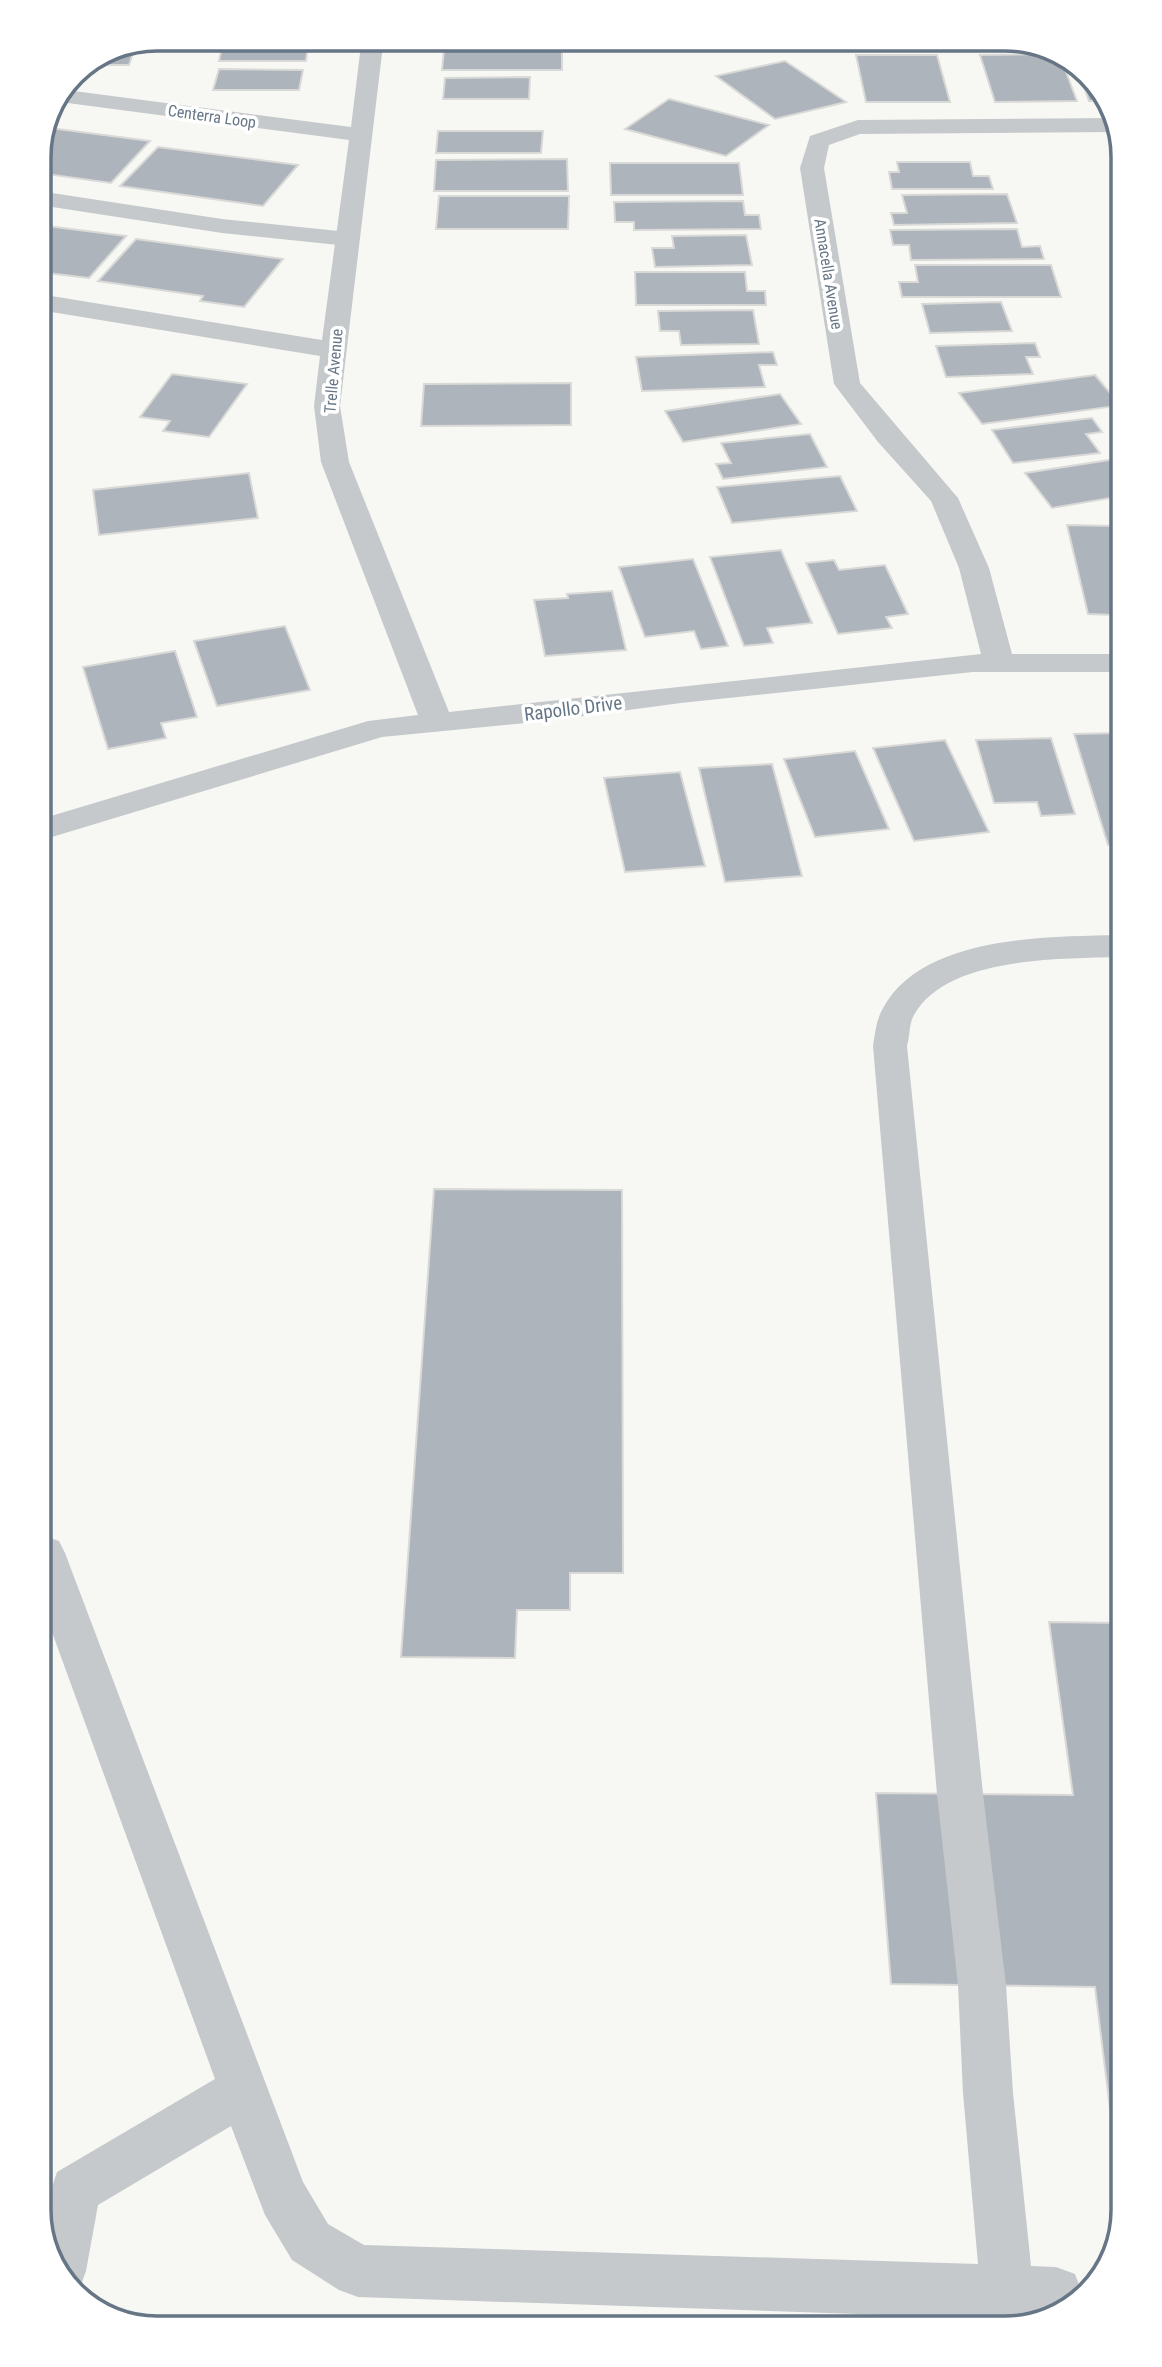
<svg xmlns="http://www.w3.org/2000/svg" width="1162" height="2367" viewBox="0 0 1162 2367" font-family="'Roboto Condensed',sans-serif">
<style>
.building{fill:#adb4bb;stroke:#d9d9d7;stroke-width:2}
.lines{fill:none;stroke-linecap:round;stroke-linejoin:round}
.lane{fill:#c5c9cc;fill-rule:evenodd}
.street{fill:#c5c9cc;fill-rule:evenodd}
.labels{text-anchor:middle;stroke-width:7;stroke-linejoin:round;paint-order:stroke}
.far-street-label{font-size:16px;fill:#667686;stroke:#fff}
.street-label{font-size:19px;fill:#667686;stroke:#fff}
.rim{fill:none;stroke:#667686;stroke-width:3.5}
</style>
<rect width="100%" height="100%" fill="#f7f8f4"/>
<path class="building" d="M 308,45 L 306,61 L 219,61 L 221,51 L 206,51 L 207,46 Z
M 112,47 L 135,47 L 129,65 L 85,65 Z
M 444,50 L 562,50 L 562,70 L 442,70 Z
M 1055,54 L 1060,56 L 1077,101 L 995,102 L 980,55 Z
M 856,55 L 937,55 L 950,102 L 866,102 Z
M 785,61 L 846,102 L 775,119 L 716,76 Z
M 1075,62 L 1077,63 L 1106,101 L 1089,101 Z
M 219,69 L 303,70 L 299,90 L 213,90 Z
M 530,77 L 529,99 L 443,99 L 445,78 Z
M 669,99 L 769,125 L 726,156 L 625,129 Z
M 50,128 L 150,141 L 111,183 L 39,173 L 39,149 Z
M 438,131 L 543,131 L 541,153 L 436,153 Z
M 158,147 L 298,165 L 263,206 L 120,186 Z
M 567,159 L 568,191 L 434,191 L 436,160 Z
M 897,162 L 970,162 L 973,176 L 989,176 L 993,189 L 892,189 L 889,172 L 899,172 Z
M 610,163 L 739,163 L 743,195 L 611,195 Z
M 1007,194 L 1017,223 L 894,225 L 891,213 L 907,213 L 902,195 Z
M 439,196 L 569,196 L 568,229 L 436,229 Z
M 743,201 L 745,215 L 759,215 L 761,229 L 634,230 L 634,222 L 615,222 L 614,202 Z
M 39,225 L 126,236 L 89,278 L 39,272 Z
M 1017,229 L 1022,247 L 1040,246 L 1044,259 L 911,260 L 909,245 L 893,245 L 890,230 Z
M 746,235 L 752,265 L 655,267 L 652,248 L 674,248 L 672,236 Z
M 136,239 L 283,259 L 244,307 L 200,301 L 203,296 L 98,281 Z
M 915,265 L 1051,265 L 1061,297 L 902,297 L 899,282 L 918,282 Z
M 635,272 L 745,272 L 747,291 L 765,291 L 766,305 L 636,305 Z
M 1001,302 L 1012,331 L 930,333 L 922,304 Z
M 753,310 L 759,344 L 681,345 L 679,331 L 660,331 L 658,311 Z
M 1035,343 L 1040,357 L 1026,357 L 1033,374 L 946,377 L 936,346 Z
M 773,352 L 777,365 L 759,365 L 765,387 L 642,391 L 636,357 Z
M 172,374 L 247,384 L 209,437 L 163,431 L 170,421 L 140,417 Z
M 1095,375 L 1116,400 L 1116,406 L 982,424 L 959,393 Z
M 571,383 L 571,425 L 421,426 L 424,384 Z
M 780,394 L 801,424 L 683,442 L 665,411 Z
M 1092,418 L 1102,432 L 1086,434 L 1100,453 L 1013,463 L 992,430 Z
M 810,434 L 827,467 L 723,479 L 716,464 L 731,463 L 721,443 Z
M 1116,459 L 1116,497 L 1052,508 L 1025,473 Z
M 249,473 L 258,518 L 99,535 L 93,490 Z
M 840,476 L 857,511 L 732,523 L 717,487 Z
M 1067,525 L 1116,526 L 1117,615 L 1088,614 Z
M 781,550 L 812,623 L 767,628 L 773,643 L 744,646 L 710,557 Z
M 693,559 L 728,646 L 701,649 L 694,631 L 645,637 L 619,567 Z
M 834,560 L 839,570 L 885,565 L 908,614 L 886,617 L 892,628 L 838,634 L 806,563 Z
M 612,591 L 626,650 L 545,656 L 534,600 L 568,598 L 567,594 Z
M 285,626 L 310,690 L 217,706 L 194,641 Z
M 175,651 L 197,717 L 161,723 L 166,738 L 108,749 L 83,667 Z
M 1117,733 L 1118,844 L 1108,845 L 1074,734 Z
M 1051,738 L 1075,814 L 1041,816 L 1037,802 L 994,803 L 976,740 Z
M 945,740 L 989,832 L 914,841 L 873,748 Z
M 855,751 L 889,829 L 815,837 L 784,759 Z
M 772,764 L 802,876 L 725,882 L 699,768 Z
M 680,772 L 705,866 L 625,872 L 604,778 Z
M 434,1189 L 622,1190 L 623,1573 L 570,1573 L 570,1610 L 517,1610 L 515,1658 L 401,1657 Z
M 1049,1622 L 1121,1623 L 1123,2109 L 1110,2109 L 1095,1987 L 891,1984 L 876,1793 L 1073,1795 Z"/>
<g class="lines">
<path class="lane" d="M 39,191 L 222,219 L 348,232 L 356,234 L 360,239 L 356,244 L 348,246 L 222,233 L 39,205 Z
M 1118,935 L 1118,957 C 1061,959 947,956 914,1015 C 909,1023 910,1036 907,1046 L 983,1794 L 1006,1985 L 1013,2093 L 1031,2266 L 1056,2267 L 1075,2274 L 1082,2293 L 1050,2320 L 1034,2320 L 358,2297 L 339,2290 L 292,2260 L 265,2215 L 231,2126 L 98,2205 L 86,2271 L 79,2290 L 75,2291 L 47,2255 L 47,2202 L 57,2172 L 215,2079 L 45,1613 L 44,1536 L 59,1541 L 65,1553 L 303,2182 L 328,2224 L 364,2245 L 978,2264 L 963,2093 L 958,1985 L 937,1794 L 873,1046 C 875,1034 876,1021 882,1010 C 921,935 1046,937 1118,935 Z"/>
<path class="street" d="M 361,45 L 383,45 L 340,406 L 349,462 L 449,712 L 981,654 L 959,568 L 931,501 L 878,442 L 834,384 L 800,168 L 810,136 L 858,120 L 1115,118 L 1115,132 L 860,134 L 829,145 L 824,168 L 860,383 L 958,498 L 989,568 L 1012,654 L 1117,654 L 1117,672 L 973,672 L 681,703 L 546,721 L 382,737 L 42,840 L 41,819 L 368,721 L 418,715 L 321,462 L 314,406 L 320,356 L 39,310 L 39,294 L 322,340 L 349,140 L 60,102 L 66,90 L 351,127 Z"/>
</g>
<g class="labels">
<g class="far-street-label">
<text transform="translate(212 116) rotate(8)" y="6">Centerra Loop</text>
<text transform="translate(829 274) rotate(81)" y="6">Annacella Avenue</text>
<text transform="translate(333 371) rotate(-85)" y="6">Trelle Avenue</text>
</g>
<g class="street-label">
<text transform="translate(573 708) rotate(-7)" y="7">Rapollo Drive</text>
</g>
</g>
<path d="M0 0H1162V2367H0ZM157 51H1005A106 106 0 0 1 1111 157V2210A106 106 0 0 1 1005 2316H157A106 106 0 0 1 51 2210V157A106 106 0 0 1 157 51Z" fill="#fff" fill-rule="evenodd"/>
<path class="rim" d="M157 51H1005A106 106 0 0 1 1111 157V2210A106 106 0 0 1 1005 2316H157A106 106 0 0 1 51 2210V157A106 106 0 0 1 157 51Z"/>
</svg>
